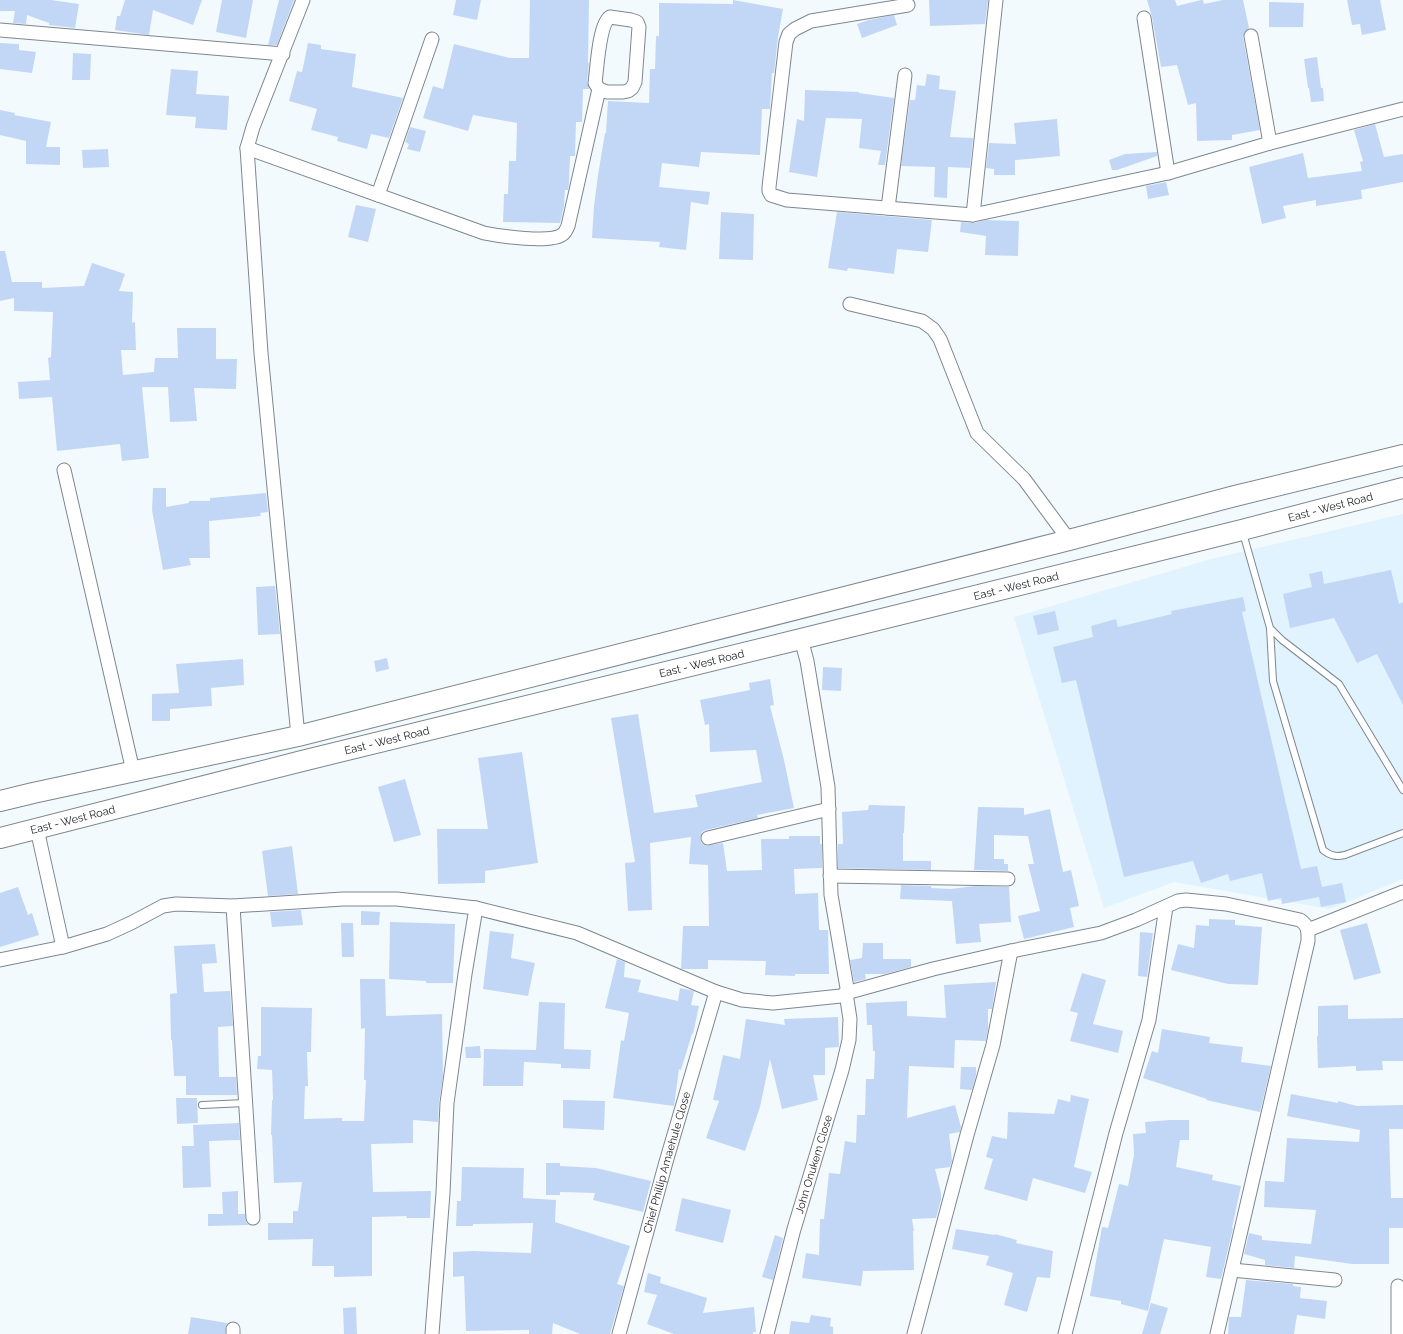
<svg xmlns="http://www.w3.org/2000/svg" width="1403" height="1334" viewBox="0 0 1403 1334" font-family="Raleway,sans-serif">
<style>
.built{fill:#e0f3fe}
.building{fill:#c2d7f6}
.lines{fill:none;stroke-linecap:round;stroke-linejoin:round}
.lane-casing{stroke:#7e878e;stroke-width:8}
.street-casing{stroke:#7e878e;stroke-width:15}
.primary-casing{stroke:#7e878e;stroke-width:22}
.lane{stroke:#fff;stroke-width:6}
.street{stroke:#fff;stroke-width:13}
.primary{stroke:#fff;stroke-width:20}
.labels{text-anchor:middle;stroke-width:3;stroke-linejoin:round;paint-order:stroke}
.street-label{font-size:11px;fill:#1c2022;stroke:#fff}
</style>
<rect width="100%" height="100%" fill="#f3fafe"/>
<path class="built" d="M 1403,514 L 1403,879 L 1330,909 L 1174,882 L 1104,908 L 1014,617 L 1211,559 Z"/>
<path class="building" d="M 0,0 L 51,0 L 79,4 L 75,28 L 49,25 L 49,23 L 27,15 L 26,24 L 13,23 L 15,11 L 0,11 Z
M 125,0 L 202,0 L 193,25 L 153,10 L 149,35 L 115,30 L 117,16 L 120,16 Z
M 222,0 L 253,0 L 246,38 L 216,32 Z
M 279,0 L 294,0 L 277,45 L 268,45 Z
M 456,0 L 481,0 L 477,20 L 453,15 Z
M 530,0 L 589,0 L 588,63 L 589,63 L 587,82 L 589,89 L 583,89 L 582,122 L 576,122 L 575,156 L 570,156 L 569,183 L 568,190 L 565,190 L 564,206 L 560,223 L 503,222 L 504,194 L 508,194 L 509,161 L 516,161 L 517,123 L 473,115 L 468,131 L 423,118 L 433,86 L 443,89 L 454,44 L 510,58 L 529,58 Z
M 733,0 L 783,9 L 778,37 L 774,73 L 772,73 L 770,109 L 762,109 L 760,155 L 701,152 L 699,167 L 662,163 L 659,187 L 710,192 L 708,205 L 691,202 L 686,250 L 659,247 L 660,242 L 592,238 L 594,206 L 598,175 L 605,133 L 606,133 L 608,101 L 649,103 L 650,69 L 655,69 L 656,36 L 659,36 L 659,3 L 733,4 Z
M 929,0 L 988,0 L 985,24 L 930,26 Z
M 1147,0 L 1175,0 L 1177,6 L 1201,0 L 1203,0 L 1204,4 L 1223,0 L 1243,0 L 1249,28 L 1244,33 L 1243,37 L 1260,130 L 1232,135 L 1232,140 L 1197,141 L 1196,103 L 1188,105 L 1177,65 L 1161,67 L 1152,17 Z
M 1347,0 L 1380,0 L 1386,30 L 1362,35 L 1360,24 L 1352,25 Z
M 1269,2 L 1304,3 L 1303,27 L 1269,27 Z
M 894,15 L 897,25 L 862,38 L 857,24 L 869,20 Z
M 0,43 L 19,44 L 19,50 L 36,52 L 32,73 L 0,69 Z
M 308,43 L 321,45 L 321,49 L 356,54 L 352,87 L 403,98 L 389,138 L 371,134 L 367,149 L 337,141 L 338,137 L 311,130 L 317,109 L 289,101 L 297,71 L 302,72 Z
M 73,53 L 91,54 L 90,80 L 72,80 Z
M 1317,57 L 1321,88 L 1323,88 L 1324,101 L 1311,102 L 1309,88 L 1308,88 L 1304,59 Z
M 171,69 L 198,71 L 196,94 L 229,96 L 227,130 L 195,128 L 196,117 L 166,115 Z
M 927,74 L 940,76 L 939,89 L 956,91 L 950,137 L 973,138 L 970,168 L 948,167 L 947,198 L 934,197 L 935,167 L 901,166 L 910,100 L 915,100 L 917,85 L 925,86 Z
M 805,90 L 859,92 L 859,93 L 894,98 L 885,165 L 878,165 L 881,151 L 859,148 L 862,119 L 826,118 L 817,177 L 789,172 L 797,119 L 804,121 Z
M 0,110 L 15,113 L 14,115 L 51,122 L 46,147 L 60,147 L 60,165 L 26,164 L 26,141 L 0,135 Z
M 1057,119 L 1060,156 L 1015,160 L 1015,175 L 994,175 L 994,169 L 986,168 L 989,143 L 1016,144 L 1014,123 Z
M 1375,124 L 1384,157 L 1403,154 L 1403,182 L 1361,190 L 1362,199 L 1316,206 L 1316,200 L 1283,206 L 1286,218 L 1262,224 L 1249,167 L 1303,153 L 1308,178 L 1362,171 L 1360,162 L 1363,161 L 1354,130 Z
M 410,127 L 426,131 L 420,152 L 407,149 L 409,144 L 405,142 Z
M 108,149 L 109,167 L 83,168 L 82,150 Z
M 1157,152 L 1157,156 L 1117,170 L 1112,170 L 1109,160 L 1125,154 Z
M 1166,182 L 1169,195 L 1148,199 L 1146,186 Z
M 356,205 L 376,209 L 368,242 L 348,237 Z
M 721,212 L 754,214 L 753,260 L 719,259 Z
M 837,212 L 932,220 L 928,252 L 897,249 L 894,274 L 848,268 L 847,271 L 828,268 Z
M 986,220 L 1019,221 L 1018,256 L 985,255 L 986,236 L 960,232 L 961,222 L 974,223 Z
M 0,251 L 5,251 L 12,282 L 42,282 L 42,288 L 84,286 L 92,263 L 125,274 L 119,291 L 133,292 L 132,323 L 135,322 L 136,350 L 121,350 L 123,375 L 154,372 L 155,358 L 178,358 L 177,328 L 216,328 L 216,359 L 237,359 L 236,389 L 194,388 L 197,421 L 170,422 L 168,387 L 142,387 L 149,458 L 122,461 L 120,444 L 57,451 L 52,397 L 19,399 L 18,382 L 50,380 L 48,358 L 51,357 L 53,312 L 14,311 L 14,298 L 0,301 Z
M 153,488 L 166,488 L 166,507 L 189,503 L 189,501 L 210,501 L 210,498 L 266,493 L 268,512 L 260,513 L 261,516 L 209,521 L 210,558 L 189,558 L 191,565 L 163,570 L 152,510 Z
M 1391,570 L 1399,604 L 1403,602 L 1403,705 L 1377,654 L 1357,663 L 1334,618 L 1290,628 L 1283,594 L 1312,587 L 1309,574 L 1322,571 L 1324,584 Z
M 275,586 L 280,634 L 258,635 L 256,587 Z
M 1243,597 L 1246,611 L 1242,612 L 1301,869 L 1317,866 L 1322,887 L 1342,883 L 1346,902 L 1321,907 L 1319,897 L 1282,904 L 1281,898 L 1268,901 L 1262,873 L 1230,881 L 1228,874 L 1201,883 L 1193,861 L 1124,877 L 1076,680 L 1062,683 L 1053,647 L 1093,637 L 1091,626 L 1116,619 L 1118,627 L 1172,614 L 1171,611 Z
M 1055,611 L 1059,630 L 1038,635 L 1033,616 Z
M 387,658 L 389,669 L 376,672 L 374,661 Z
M 243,659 L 244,685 L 211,688 L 212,706 L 170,709 L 170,721 L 152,721 L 152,694 L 179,693 L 176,664 Z
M 823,667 L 842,668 L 841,691 L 822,690 Z
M 770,679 L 774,705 L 770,706 L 784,760 L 794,808 L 757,815 L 758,818 L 706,830 L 702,832 L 700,839 L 702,843 L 706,846 L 723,843 L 727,871 L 762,870 L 761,839 L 789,839 L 789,836 L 820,836 L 820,844 L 822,844 L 822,868 L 794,869 L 795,894 L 818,893 L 819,930 L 828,930 L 829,974 L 795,974 L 795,976 L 765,975 L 766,961 L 708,960 L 708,969 L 681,969 L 683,926 L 709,926 L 708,865 L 689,864 L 691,837 L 650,843 L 652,910 L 628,911 L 625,863 L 635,862 L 611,718 L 638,714 L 654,813 L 698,807 L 695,795 L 762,782 L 756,750 L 710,752 L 709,724 L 705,725 L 700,700 L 750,690 L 749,683 Z
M 522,752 L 538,863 L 485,871 L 485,883 L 438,884 L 437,829 L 488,829 L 478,758 Z
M 405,779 L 421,835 L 394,842 L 378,787 Z
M 869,805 L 905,806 L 904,833 L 903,833 L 903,861 L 931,861 L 931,870 L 838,868 L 838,844 L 843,844 L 842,812 L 868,810 Z
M 978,807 L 1024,808 L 1024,815 L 1050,809 L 1063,872 L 1071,870 L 1079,906 L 1070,908 L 1074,927 L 1024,939 L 1018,916 L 1040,911 L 1028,864 L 1034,864 L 1028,836 L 994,835 L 994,859 L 1004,859 L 1004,864 L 1008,864 L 1008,871 L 974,870 Z
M 292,846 L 298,894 L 268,896 L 262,851 Z
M 901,885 L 931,886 L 931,888 L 951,889 L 974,886 L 1009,887 L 1011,922 L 979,924 L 981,942 L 956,944 L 952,901 L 900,899 Z
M 18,887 L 28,915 L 32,913 L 39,935 L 0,947 L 0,893 Z
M 301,910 L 303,925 L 272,927 L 270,912 Z
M 361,911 L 380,912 L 379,925 L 361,925 Z
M 1209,919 L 1235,920 L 1235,925 L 1262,927 L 1258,985 L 1228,984 L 1171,970 L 1178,944 L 1194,948 L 1196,925 L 1209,926 Z
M 390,922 L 455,924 L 453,983 L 426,983 L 426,981 L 389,979 Z
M 341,923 L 353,923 L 354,957 L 342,957 Z
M 1367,923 L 1381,973 L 1354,980 L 1340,930 Z
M 490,931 L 514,934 L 511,958 L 535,963 L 528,996 L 483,989 Z
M 1140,932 L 1153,933 L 1147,977 L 1138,976 Z
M 863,943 L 883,943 L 883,959 L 911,959 L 911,967 L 885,974 L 865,974 L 866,979 L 854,982 L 850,960 L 862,958 Z
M 215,944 L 217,963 L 202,964 L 204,992 L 230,991 L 233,1026 L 218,1027 L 219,1077 L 236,1077 L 237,1095 L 186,1095 L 186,1076 L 174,1076 L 172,1040 L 171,1040 L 170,994 L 177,993 L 174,946 Z
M 617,959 L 625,962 L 624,977 L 641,980 L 638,992 L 678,1001 L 680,988 L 694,991 L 691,1005 L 699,1006 L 693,1034 L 692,1034 L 681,1070 L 679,1069 L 674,1106 L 613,1098 L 621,1040 L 624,1041 L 629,1013 L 605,1008 Z
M 1082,973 L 1106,980 L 1093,1024 L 1123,1031 L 1118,1053 L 1070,1041 L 1078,1013 L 1070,1011 Z
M 360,979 L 385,979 L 386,1016 L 442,1014 L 443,1076 L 439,1102 L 438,1122 L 413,1120 L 413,1143 L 371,1144 L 373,1192 L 431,1191 L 430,1218 L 406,1218 L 407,1216 L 372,1217 L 372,1276 L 334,1277 L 334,1266 L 312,1266 L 313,1239 L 268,1240 L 268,1223 L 293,1223 L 293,1211 L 298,1211 L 302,1182 L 274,1183 L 272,1135 L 271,1135 L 272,1100 L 273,1100 L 272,1070 L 257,1069 L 258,1056 L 261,1056 L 261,1007 L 312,1008 L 311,1052 L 307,1052 L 308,1086 L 305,1086 L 304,1119 L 342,1118 L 342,1121 L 364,1121 L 366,1080 L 364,1080 L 365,1028 L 361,1029 Z
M 996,982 L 992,1009 L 988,1009 L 988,1029 L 986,1041 L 955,1040 L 954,1068 L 909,1066 L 907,1118 L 955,1105 L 961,1127 L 960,1132 L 949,1134 L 952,1161 L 950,1167 L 935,1169 L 941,1193 L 941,1200 L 936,1218 L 912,1219 L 914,1231 L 913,1231 L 914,1270 L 863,1271 L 861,1286 L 802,1278 L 806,1253 L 819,1255 L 820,1219 L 824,1219 L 829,1173 L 840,1174 L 845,1141 L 856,1143 L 857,1115 L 865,1115 L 866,1079 L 874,1079 L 875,1051 L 873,1051 L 872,1025 L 867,1025 L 866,1003 L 907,1001 L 907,1016 L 946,1018 L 944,985 Z
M 539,1002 L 565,1003 L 564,1049 L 591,1050 L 590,1069 L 561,1068 L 561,1064 L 524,1062 L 523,1086 L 483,1086 L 484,1049 L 536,1050 Z
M 1348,1005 L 1348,1019 L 1403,1018 L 1403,1061 L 1382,1061 L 1383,1070 L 1356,1071 L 1356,1066 L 1318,1068 L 1317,1036 L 1318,1036 L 1318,1006 Z
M 838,1017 L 839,1047 L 825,1048 L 825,1075 L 813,1075 L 818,1100 L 782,1109 L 770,1059 L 760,1107 L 745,1151 L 706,1138 L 719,1101 L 713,1100 L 723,1055 L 740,1059 L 746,1019 L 785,1025 L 784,1019 Z
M 1162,1029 L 1210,1037 L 1209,1043 L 1243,1047 L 1241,1062 L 1271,1066 L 1260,1112 L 1206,1100 L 1207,1099 L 1143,1078 L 1152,1051 L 1158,1053 Z
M 480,1046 L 481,1058 L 466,1058 L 465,1047 Z
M 961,1067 L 976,1067 L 976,1075 L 972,1090 L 960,1089 Z
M 1291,1094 L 1338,1103 L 1338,1101 L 1357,1106 L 1403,1105 L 1403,1129 L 1389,1129 L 1391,1198 L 1403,1198 L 1403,1228 L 1389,1228 L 1389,1264 L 1352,1264 L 1295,1256 L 1294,1268 L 1265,1265 L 1265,1260 L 1244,1254 L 1249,1233 L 1262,1236 L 1262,1240 L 1311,1244 L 1316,1210 L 1264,1207 L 1265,1181 L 1284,1182 L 1287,1138 L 1359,1142 L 1360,1130 L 1287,1116 Z
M 1071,1095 L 1089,1099 L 1074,1167 L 1092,1172 L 1085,1193 L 1033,1178 L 1027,1201 L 984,1189 L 993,1159 L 986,1157 L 992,1136 L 1007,1139 L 1008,1112 L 1054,1114 L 1058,1099 L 1070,1102 Z
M 176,1098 L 197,1098 L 198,1123 L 177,1124 Z
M 563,1100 L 605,1101 L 604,1130 L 563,1128 Z
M 1170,1120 L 1189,1120 L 1189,1140 L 1180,1140 L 1176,1167 L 1213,1175 L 1212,1180 L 1241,1186 L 1232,1228 L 1233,1228 L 1221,1279 L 1206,1277 L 1211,1247 L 1164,1239 L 1148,1311 L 1121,1304 L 1121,1301 L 1090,1296 L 1102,1227 L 1108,1228 L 1119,1184 L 1128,1186 L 1134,1155 L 1133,1134 L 1146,1133 L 1145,1122 Z
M 239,1123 L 240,1140 L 209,1141 L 211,1187 L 183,1188 L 182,1146 L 194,1146 L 193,1125 Z
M 546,1163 L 560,1163 L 560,1166 L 596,1168 L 651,1181 L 643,1212 L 593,1200 L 595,1193 L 560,1192 L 560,1195 L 546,1195 Z
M 462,1167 L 524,1168 L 523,1198 L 556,1200 L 555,1222 L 630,1246 L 617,1284 L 624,1286 L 610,1334 L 580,1334 L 553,1323 L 552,1334 L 529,1334 L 529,1330 L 466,1331 L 464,1276 L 453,1277 L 453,1252 L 473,1251 L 531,1253 L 533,1223 L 473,1224 L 473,1226 L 456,1226 L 457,1201 L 461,1201 Z
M 238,1191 L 238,1214 L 245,1214 L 246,1222 L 249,1225 L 208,1226 L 208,1214 L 223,1214 L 222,1192 Z
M 682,1198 L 731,1210 L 723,1243 L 675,1231 Z
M 956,1229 L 995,1235 L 995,1234 L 1017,1240 L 1016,1243 L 1053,1251 L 1050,1278 L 1037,1277 L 1027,1312 L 1004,1305 L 1013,1273 L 986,1265 L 989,1256 L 952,1249 Z
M 775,1235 L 783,1238 L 773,1280 L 762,1277 Z
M 648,1273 L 661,1277 L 660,1283 L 707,1298 L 703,1313 L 754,1307 L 756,1332 L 753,1332 L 753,1334 L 674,1334 L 647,1324 L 657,1295 L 644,1292 Z
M 1246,1280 L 1293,1284 L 1293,1286 L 1301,1287 L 1300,1298 L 1327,1301 L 1325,1319 L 1297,1315 L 1294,1334 L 1228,1334 L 1229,1317 L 1241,1317 Z
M 1151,1303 L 1168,1308 L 1160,1334 L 1142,1334 Z
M 356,1307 L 357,1334 L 344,1334 L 343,1308 Z
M 811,1315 L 831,1318 L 830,1326 L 833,1327 L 833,1334 L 789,1334 L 791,1321 L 809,1323 Z
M 191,1317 L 227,1323 L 225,1334 L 188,1334 Z"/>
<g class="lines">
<g class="lane-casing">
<path id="lane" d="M 1243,533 L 1270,628 L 1273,681 L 1323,850 C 1331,856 1336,857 1345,855 L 1403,833
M 1270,628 L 1282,640 L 1339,684 L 1403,790
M 202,1105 L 245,1103"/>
</g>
<g class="street-casing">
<g id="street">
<path d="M 908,5 L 811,21 L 795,29 L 789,34 L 786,42 L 769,187 L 769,191 L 771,195 L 787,200 L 973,215 L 1168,173 L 1270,143 L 1403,109"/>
<path d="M 610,17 L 631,20 L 637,22 L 639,27 L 635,82 L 632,88 L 628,91 L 623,92 L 607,92 L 599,89 L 595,83 C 597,69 599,24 610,17 Z"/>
<path d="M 1144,18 L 1168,173"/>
<path d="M 0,30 L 283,54"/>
<path d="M 1251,36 L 1270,143"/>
<path d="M 247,148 L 484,233 C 499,236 552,244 563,234 C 565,233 567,228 568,226 L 599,89"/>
<path d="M 378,195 L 432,39"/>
<path d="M 888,208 L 905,75"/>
<path d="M 973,215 L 996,0"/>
<path d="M 850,304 L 922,321 L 933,329 L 940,339 L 977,433 L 1024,479 L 1069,540"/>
<path d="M 64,470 L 133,771"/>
<path d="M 298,736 L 261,353 L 247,148 L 253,127 L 303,0"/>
<path d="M 37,829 L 63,947"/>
<path d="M 708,838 L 829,809"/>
<path d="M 830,876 L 1008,879"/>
<path d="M 233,906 L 253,1218"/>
<path d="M 1308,930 L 1403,892"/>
<path d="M 0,960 L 63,947 L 107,934 L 131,923 L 163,906 L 176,904 L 233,906 L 343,899 L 397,899 L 476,908 L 577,933 L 716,992 L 742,1000 L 773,1003 L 841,996 L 846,993 L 847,988 L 831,895 L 828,787 L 807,661 L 801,639"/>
<path d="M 1232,1270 L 1335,1280"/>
<path d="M 233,1329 L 233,1334"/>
<path d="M 432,1334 L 443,1193 L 447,1103 L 465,974 L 476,908"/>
<path id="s1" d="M 619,1334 L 666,1162 L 716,992"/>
<path id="s2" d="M 767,1334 L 794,1229 L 842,1070 L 849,1040 L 850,1019 L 846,993 L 933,969 L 1011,951 L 1101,933 L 1136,920 L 1178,901 L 1186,900 L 1226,904 L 1300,920 C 1309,926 1308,932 1308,941 L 1217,1334"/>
<path d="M 914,1334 L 967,1135 L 993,1045 L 1011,951"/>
<path d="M 1065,1334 L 1116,1133 L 1149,1020 L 1166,907"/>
<path d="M 1398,1334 L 1398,1286"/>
</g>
</g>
<g class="primary-casing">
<g id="primary">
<path d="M 0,801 L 33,793 L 298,736 L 1069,540 L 1235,496 L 1403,455"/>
<path id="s3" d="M 0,838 L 302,761 L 801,639 L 1242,530 L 1403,488"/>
</g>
</g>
<use href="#lane" class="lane"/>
<use href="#street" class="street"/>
<use href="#primary" class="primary"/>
</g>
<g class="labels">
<g class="street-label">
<text dy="4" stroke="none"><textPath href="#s3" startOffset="1371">East - West Road</textPath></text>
<text dy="4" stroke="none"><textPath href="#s3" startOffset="1047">East - West Road</textPath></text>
<text dy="4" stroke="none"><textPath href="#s3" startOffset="723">East - West Road</textPath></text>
<text dy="4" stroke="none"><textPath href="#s3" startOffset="399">East - West Road</textPath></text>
<text dy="4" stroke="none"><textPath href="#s3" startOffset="75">East - West Road</textPath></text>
<text dy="4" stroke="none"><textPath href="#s1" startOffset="178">Chief Phillip Amaehule Close</textPath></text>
<text dy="4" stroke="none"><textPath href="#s2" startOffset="176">John Onukem Close</textPath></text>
</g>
</g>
</svg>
